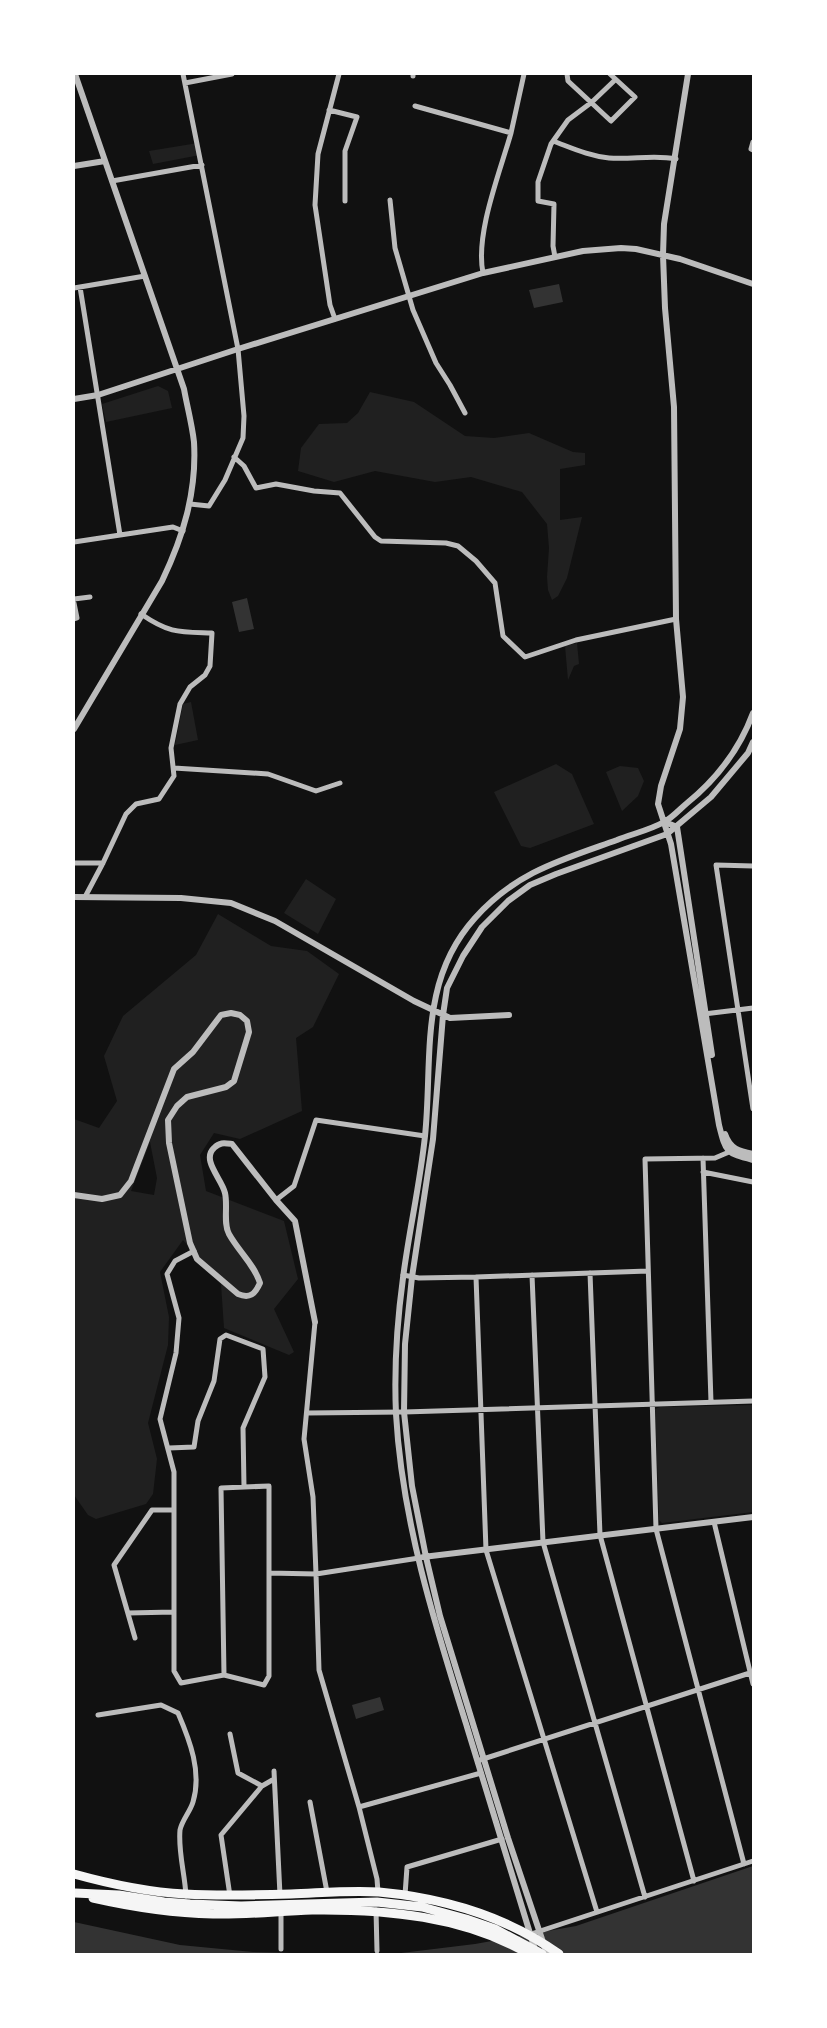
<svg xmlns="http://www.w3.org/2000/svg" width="827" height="2028" viewBox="0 0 827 2028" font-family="Ubuntu,sans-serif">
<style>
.green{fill:#202020;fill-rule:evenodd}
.water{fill:#333}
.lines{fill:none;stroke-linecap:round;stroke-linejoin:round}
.minor{stroke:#bcbcbc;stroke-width:5}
.tertiary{stroke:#bcbcbc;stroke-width:6}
.motorway{stroke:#f5f5f5;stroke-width:9}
</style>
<rect width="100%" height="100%" fill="#111"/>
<path class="green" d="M 198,143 L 200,155 L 153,164 L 149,151 Z
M 158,386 L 168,391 L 172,408 L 106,422 L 102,404 Z
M 370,392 L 414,402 L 465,436 L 494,438 L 529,433 L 573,452 L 585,453 L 585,465 L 560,469 L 560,520 L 582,517 L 567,578 L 558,596 L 552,600 L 548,590 L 547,577 L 549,548 L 547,524 L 522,492 L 471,477 L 435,482 L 375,471 L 334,482 L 298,471 L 301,448 L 319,424 L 347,423 L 358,413 Z
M 577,643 L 579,664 L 574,666 L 568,680 L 565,646 Z
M 191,702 L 198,740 L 175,745 L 183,704 Z
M 556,764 L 572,774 L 594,824 L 530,848 L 521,846 L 494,792 Z
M 620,766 L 638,768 L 644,781 L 638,796 L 622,811 L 606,772 Z
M 306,879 L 336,899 L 318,934 L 284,913 Z
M 218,914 L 271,946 L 307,951 L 339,974 L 313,1027 L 296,1038 L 302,1111 L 240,1139 L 214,1133 L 200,1155 L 206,1191 L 284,1221 L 298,1279 L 274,1309 L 294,1352 L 289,1355 L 224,1328 L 221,1284 L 183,1240 L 160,1272 L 169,1317 L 168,1345 L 148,1423 L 157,1459 L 153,1494 L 146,1504 L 96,1519 L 88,1515 L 74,1495 L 74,1119 L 99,1128 L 117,1101 L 104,1056 L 123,1016 L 196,955 ZM 150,1142 L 157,1178 L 154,1195 L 131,1191 Z
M 753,1405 L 753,1512 L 662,1523 L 659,1520 L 655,1409 L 660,1407 Z"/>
<path class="water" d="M 559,284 L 563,302 L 534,308 L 529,290 Z
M 247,598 L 254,629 L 239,632 L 232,602 Z
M 380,1697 L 384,1710 L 356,1719 L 352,1705 Z
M 753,1866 L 753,1954 L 393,1954 L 475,1944 L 576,1926 Z
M 74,1922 L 180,1945 L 253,1952 L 330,1954 L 74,1954 Z"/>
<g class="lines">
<path class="minor" d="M 183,74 L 238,349 L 244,416 L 243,438 L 225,480 L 209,506 L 190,504
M 567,74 L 568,81 L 611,121 L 635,97 L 610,74
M 413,76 L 413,74
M 185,83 L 232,74
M 415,106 L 511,133 C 500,172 475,234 483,273
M 329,110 L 357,117 L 345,151 L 345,201
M 511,133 L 524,74
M 553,141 C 572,148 589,156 609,158 C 632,160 654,154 676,159
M 753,142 L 751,149 L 753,150
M 112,181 L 202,165
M 390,200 L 395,248 L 413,310 L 436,363 L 450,385 L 465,413
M 555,257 L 553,246 L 554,204 L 538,201 L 538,182 L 551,144 L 568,120 L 592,102 L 615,80
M 80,287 L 120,535
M 74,288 L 145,276
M 335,319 L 330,305 L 315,205 L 318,154 L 339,74
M 234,457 L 244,466 L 256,488 L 276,484 L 314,491 L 340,493 L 375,537 L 381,541 L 446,543 L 458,546 L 476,561 L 495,583 L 503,636 L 525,657 L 576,640 L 676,619
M 74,542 L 173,527 L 183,531
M 74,599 L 90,597
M 74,603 L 77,618 L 74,619
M 174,768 L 268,774 L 316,791 L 340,783
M 74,863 L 103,863
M 753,866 L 716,865 L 753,1109
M 85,897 L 103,863 L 126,814 L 136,804 L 159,799 L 174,776 L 171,748 L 180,704 L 190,687 L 205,675 L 210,666 L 212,633 C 180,632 170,634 141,614
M 704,1014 L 753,1008
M 729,1152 L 715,1158 L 645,1159 L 656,1529 L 744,1864
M 703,1158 L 711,1402
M 703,1172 L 753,1182
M 276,1200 L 294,1186 L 316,1120 L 425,1136
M 590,1273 L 600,1535 L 694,1881
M 403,1275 L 419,1278 L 476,1277 L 648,1271
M 532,1275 L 543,1542 L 645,1897
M 476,1277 L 486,1550 L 597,1912
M 307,1413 L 404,1412 L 753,1401
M 169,1448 L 194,1447 L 198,1421 L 214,1381 L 220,1339 L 226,1335 L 263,1349 L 265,1377 L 243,1428 L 244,1487
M 174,1510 L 174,1472 L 160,1419 L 176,1353 L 179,1318 L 167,1274 L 175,1261 L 194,1251
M 714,1522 L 753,1684
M 419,1558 L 316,1574 L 319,1670 L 359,1807 L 481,1773
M 128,1613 L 174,1612
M 135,1638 L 114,1565 L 152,1510 L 174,1510 L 174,1671 L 181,1683 L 224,1675 L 264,1685 L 269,1676 L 269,1573 L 316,1574 L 313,1497 L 304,1439 L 315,1322
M 224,1675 L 221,1488 L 269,1486 L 269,1573
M 98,1715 L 161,1705 L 178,1713 C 190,1741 202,1772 193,1802 C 190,1812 182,1820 180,1830 C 178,1852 185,1874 186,1896
M 230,1734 L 238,1773 L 262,1786
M 480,1760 L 753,1672
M 274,1771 L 280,1895
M 310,1802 L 327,1892
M 359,1807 L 377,1879 L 378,1892
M 405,1895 L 407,1867 L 502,1839
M 230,1896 L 221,1835 L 262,1786 L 274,1779
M 376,1910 L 377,1951
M 281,1912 L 281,1949
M 531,1934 L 753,1861"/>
<path class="tertiary" d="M 688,74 L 664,224 L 663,255 L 665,308 L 674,407 L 676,619 L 683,697 L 680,729 L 661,786 L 658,804 L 671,844 L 719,1125 C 726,1153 726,1153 753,1160
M 74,166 L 105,161
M 74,399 L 98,395 L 238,349 L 483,273 L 583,251 L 621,248 L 636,249 L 680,259 L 753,284
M 74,729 L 162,581 C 183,537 197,492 194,442 C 192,424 187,406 184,389 L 75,74
M 665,822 L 677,827 L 712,1055
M 74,897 L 181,898 L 231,903 L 275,921 L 414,1001 L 450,1018 L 509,1015
M 725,1134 C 730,1149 739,1151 753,1154
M 74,1195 L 102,1199 L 120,1195 L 131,1181 L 174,1069 L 193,1052 L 221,1015 L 231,1013 L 240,1015 L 247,1021 L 249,1032 L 234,1081 L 226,1087 L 187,1097 L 177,1106 L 168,1120 L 169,1143 L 190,1243 L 197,1259 L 238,1294 C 250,1299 255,1294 260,1283 C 254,1264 239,1252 229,1234 C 223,1223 228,1206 225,1193 C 222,1179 201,1160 214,1148 C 220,1142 224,1143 232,1144 L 276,1200 L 295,1221 L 315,1322
M 423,1557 L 753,1517
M 536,1953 C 513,1878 490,1802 467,1727 C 435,1625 402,1521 396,1414 C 394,1369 397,1322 403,1278 C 409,1231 420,1184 425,1136 C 433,1060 418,981 475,918 C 516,872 561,860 617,840 C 632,834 650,830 664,822 C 672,818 679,810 686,804 C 717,779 739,751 753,713
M 547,1954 L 508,1838 L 440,1616 L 426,1557 L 412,1486 L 404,1412 L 405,1344 L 412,1277 L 433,1139 L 443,1015 L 447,988 L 463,956 L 482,927 L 508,901 L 530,885 L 556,874 L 667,834 L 711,797 L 748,753 L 753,742"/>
<path class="motorway" d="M 74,1874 C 110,1884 147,1892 185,1894 C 221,1896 256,1895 291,1894 C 320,1893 350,1890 379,1892 C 443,1898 506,1916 559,1954
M 75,1893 L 119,1895 L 164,1902 L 190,1904 L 241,1906 L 377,1902 L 422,1907 L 466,1919 L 495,1929 L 542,1954
M 93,1898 C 133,1907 172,1913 213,1914 C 246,1915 279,1911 312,1910 C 385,1909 464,1916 529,1954"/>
</g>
<rect width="827" height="2028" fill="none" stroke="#ffffff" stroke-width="150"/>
</svg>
